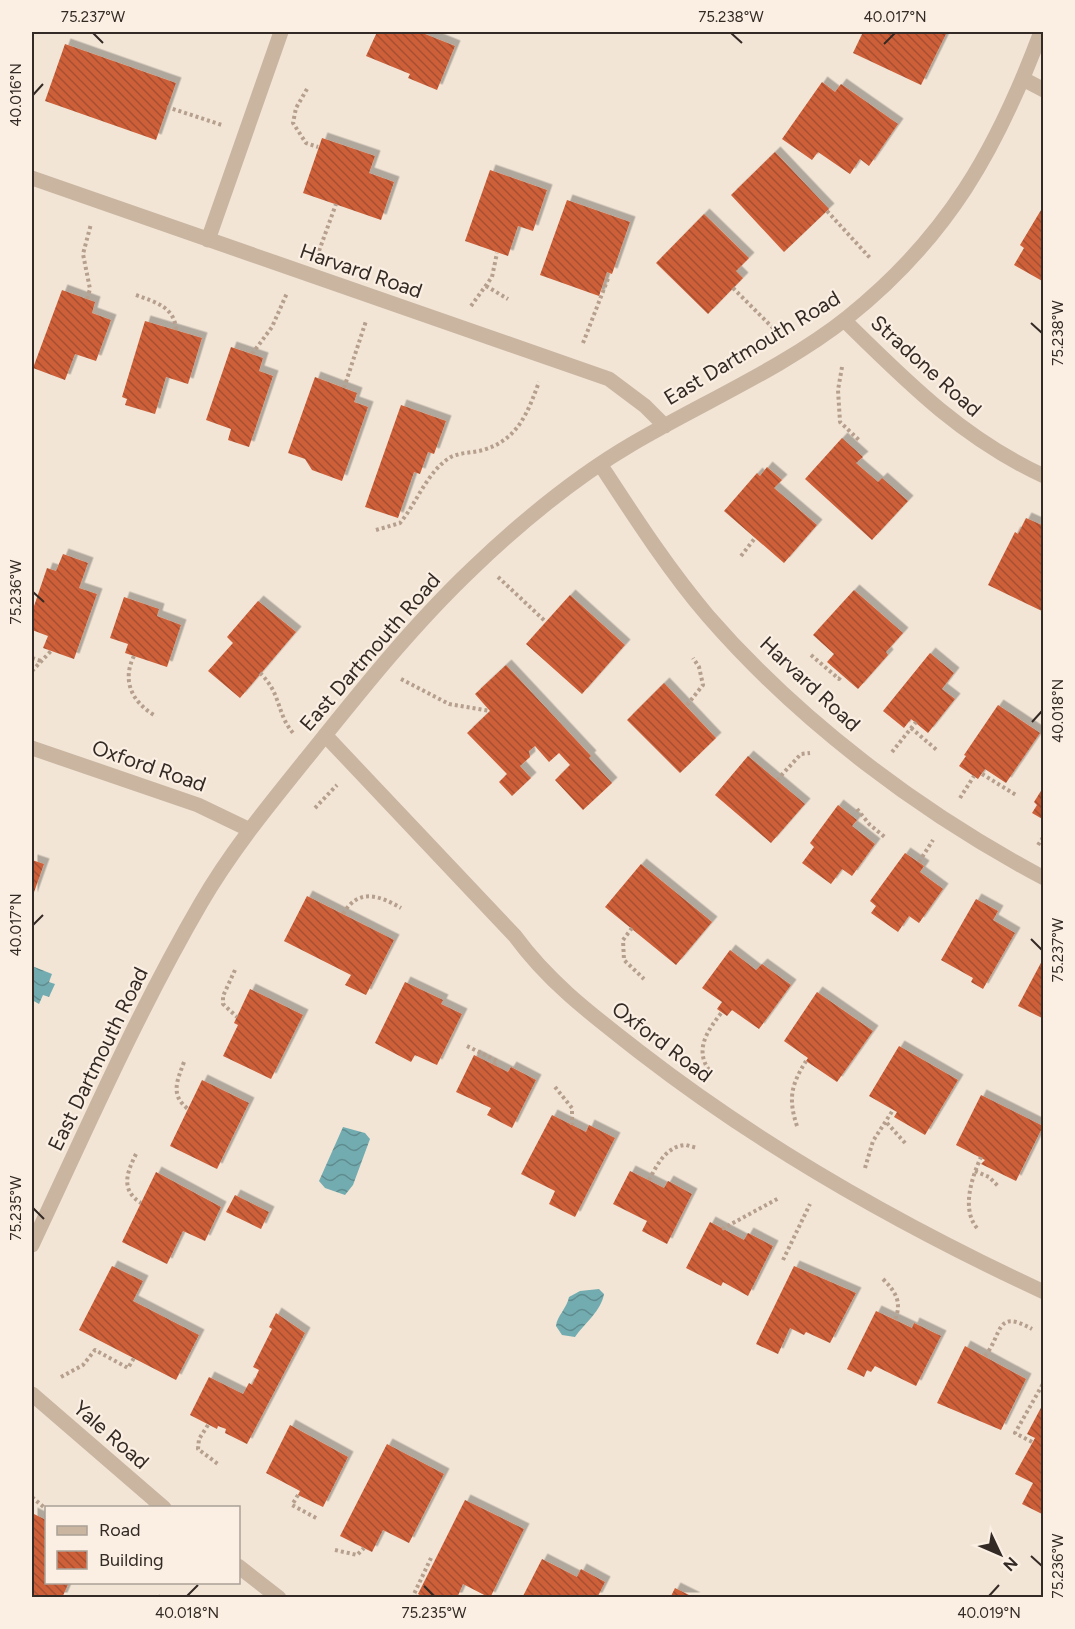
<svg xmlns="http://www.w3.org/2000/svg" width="1075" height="1629" viewBox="0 0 1075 1629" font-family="Figtree,sans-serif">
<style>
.water{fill:url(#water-waves)}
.building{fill:url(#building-back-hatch);filter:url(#shadow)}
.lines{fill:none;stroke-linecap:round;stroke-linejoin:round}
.path{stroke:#b69f8c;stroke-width:4;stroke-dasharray:3 3;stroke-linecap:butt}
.minor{stroke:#cab5a1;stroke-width:15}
.ticks{fill:none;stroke:#342a25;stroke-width:2}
.labels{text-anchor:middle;stroke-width:4.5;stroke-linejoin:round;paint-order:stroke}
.street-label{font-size:21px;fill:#342a25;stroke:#faefe2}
.neatline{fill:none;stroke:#342a25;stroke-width:2}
.ticks-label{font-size:15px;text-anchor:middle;fill:#342a25}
</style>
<defs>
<pattern id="water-waves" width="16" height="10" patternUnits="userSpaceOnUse" patternTransform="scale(1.5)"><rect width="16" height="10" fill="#73acb0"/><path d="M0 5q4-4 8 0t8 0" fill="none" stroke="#5f8c8f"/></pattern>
<pattern id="building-back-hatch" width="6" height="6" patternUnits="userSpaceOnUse" patternTransform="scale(1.5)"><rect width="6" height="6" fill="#cd6039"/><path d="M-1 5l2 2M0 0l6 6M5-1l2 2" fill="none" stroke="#a74f30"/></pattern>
<filter id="shadow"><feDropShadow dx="5.5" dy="-5.5" stdDeviation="0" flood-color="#0004"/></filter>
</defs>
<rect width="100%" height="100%" fill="#f2e5d6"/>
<path class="water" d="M 32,966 L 52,974 L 49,982 L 55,984 L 49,997 L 43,995 L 39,1004 L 32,1000 Z
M 343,1127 L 365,1133 L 370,1139 L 353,1185 L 345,1195 L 325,1188 L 319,1181 Z
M 599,1289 L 604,1294 C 601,1311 585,1323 575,1337 L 562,1335 L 556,1326 C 557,1316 567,1308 569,1297 L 580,1291 Z"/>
<path class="building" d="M 377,32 L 426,32 L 425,34 L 455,46 L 437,90 L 408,78 L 410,74 L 366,56 Z
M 863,32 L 947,32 L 921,85 L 853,53 Z
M 65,44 L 176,83 L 156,140 L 45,101 Z
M 822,82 L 835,92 L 841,84 L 898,124 L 869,166 L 860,159 L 850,174 L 818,152 L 812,160 L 782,139 Z
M 322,138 L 375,156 L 369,173 L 394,182 L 381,220 L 303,193 Z
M 775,152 L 829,209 L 784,252 L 731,195 Z
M 490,170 L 547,190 L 533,231 L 518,226 L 508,256 L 465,241 Z
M 567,200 L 630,222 L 612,274 L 607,272 L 599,296 L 540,275 Z
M 1044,205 L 1044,282 L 1014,265 L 1024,248 L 1020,245 Z
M 704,214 L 749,258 L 736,271 L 743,278 L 708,314 L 656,263 Z
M 62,290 L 95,302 L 92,313 L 111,320 L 96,361 L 75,354 L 65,380 L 33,368 Z
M 145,321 L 202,338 L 188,384 L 166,377 L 155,414 L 125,405 L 127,399 L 122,397 Z
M 231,347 L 263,358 L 259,371 L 273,376 L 249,447 L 228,440 L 231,429 L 206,420 Z
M 315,377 L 357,393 L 354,402 L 368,407 L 342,481 L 312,470 L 305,459 L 288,453 Z
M 401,405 L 446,421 L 434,454 L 428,452 L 420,474 L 414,472 L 398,518 L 365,507 Z
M 842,438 L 863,457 L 856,463 L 878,482 L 882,478 L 908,501 L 872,540 L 805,479 Z
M 767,467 L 782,480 L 774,488 L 817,525 L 784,563 L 724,511 L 757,473 L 760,476 Z
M 1026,518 L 1044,526 L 1044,612 L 988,585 L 1015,532 L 1018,534 Z
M 63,554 L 88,563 L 79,588 L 97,594 L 74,659 L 43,648 L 48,636 L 32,630 L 32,612 L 47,568 L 56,571 Z
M 854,590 L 903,633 L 886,652 L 888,655 L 858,689 L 827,662 L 834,654 L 813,635 Z
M 570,595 L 625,645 L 582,694 L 526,644 Z
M 124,597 L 159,609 L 157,616 L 181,625 L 167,667 L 125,653 L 128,644 L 110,638 Z
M 258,601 L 296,632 L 240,698 L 208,671 L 233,643 L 227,637 Z
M 930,653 L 954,673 L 942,689 L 955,699 L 928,733 L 911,719 L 904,728 L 883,711 Z
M 506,665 L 591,756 L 589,758 L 612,783 L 583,810 L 555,780 L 570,765 L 559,753 L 549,762 L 535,746 L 529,751 L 530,757 L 520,766 L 531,778 L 512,796 L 499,782 L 507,774 L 467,733 L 490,711 L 475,694 Z
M 664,683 L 716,738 L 680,773 L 627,720 Z
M 998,705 L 1040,733 L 1006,783 L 985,769 L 978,779 L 959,766 L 966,756 L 964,755 Z
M 748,756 L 805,804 L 771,843 L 715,795 Z
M 1044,786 L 1044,820 L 1032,813 L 1037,805 L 1034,802 Z
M 838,805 L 857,820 L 852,826 L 875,844 L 852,876 L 842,869 L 831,884 L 802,863 L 814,847 L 810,843 Z
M 905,853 L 924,866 L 920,872 L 943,889 L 919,923 L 909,916 L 898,932 L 871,913 L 876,906 L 870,901 Z
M 32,860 L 44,864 L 32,898 Z
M 641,864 L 712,922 L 676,965 L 605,907 Z
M 307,896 L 394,940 L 366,995 L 345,985 L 351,975 L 284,941 Z
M 976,899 L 998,911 L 993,920 L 1015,933 L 983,989 L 971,982 L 973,978 L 941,960 Z
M 730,950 L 756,970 L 762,964 L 791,985 L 759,1029 L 732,1010 L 727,1016 L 717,1009 L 722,1002 L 702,988 Z
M 1044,957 L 1044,1019 L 1018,1006 Z
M 405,982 L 443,1000 L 441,1004 L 462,1014 L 437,1065 L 415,1055 L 411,1062 L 375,1043 Z
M 250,989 L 303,1015 L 271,1079 L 223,1056 L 238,1025 L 234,1023 Z
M 817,992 L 873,1031 L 837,1082 L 806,1061 L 808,1058 L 784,1041 Z
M 899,1046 L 958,1080 L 925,1135 L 894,1117 L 897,1112 L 869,1096 Z
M 474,1055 L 508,1072 L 511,1067 L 536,1080 L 512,1128 L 487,1115 L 491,1108 L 456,1092 Z
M 202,1080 L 249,1103 L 217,1169 L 170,1146 Z
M 981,1095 L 1043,1126 L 1016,1181 L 981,1164 L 985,1160 L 956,1145 Z
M 552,1115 L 586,1132 L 589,1125 L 615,1138 L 575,1217 L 549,1204 L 555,1191 L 521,1174 Z
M 630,1171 L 664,1188 L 668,1181 L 692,1194 L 667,1244 L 642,1231 L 647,1221 L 613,1204 Z
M 156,1172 L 221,1207 L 205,1241 L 183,1231 L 167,1264 L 122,1242 Z
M 235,1195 L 269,1212 L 261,1229 L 226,1212 Z
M 710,1222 L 744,1240 L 748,1233 L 773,1246 L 748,1296 L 723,1282 L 721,1286 L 686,1268 Z
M 112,1266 L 143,1281 L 133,1301 L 199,1335 L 176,1380 L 79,1330 Z
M 794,1266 L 856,1293 L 830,1343 L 806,1332 L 804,1335 L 790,1328 L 778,1354 L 756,1344 Z
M 876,1311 L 912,1328 L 914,1323 L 941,1336 L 916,1386 L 875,1366 L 871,1372 L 867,1370 L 864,1377 L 847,1369 Z
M 276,1313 L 305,1333 L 247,1444 L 225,1433 L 226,1429 L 218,1426 L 217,1429 L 190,1415 L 209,1377 L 243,1394 L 249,1383 L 252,1385 L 259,1370 L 253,1367 L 272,1329 L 269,1327 Z
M 965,1346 L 1026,1379 L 1001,1430 L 937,1403 Z
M 1044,1402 L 1044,1515 L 1022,1504 L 1033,1483 L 1015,1474 L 1035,1438 L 1027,1434 Z
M 290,1425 L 348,1457 L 323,1507 L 298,1495 L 300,1491 L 266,1473 Z
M 387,1444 L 444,1474 L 409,1543 L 383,1530 L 372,1552 L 340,1536 Z
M 465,1500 L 524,1529 L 490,1598 L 463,1584 L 457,1598 L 425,1598 L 418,1594 Z
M 32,1513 L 46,1520 L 46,1582 L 69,1582 L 62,1598 L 32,1598 Z
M 542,1559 L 577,1577 L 581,1569 L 605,1582 L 597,1598 L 522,1598 Z
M 675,1588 L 695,1598 L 670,1598 Z"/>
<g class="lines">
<path class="path" d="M 374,32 L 377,32
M 307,89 L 296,108 L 293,123 L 306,143 L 318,147
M 167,107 L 222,125
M 827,211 L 871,259
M 319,251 L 336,204
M 486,286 L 508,299
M 733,288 L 780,335
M 136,295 C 155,302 175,307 176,330
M 87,299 L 90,289 L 83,254 L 91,224
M 471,306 L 492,277 L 497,253
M 583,343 L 609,276 L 606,275
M 252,354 L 272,327 L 287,293
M 842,367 L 838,390 L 840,422 L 860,441
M 344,388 L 366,321
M 376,530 L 400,523 C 417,503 427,471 451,457 C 461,452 473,453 483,450 C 518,440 528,412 539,382
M 741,556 L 755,538
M 498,577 L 546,622
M 811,655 L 839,679 L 842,675
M 134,656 C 122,680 131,701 154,715
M 32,658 L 41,661
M 32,671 L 51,651
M 260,673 C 282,694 276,714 294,734
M 401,679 L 449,704 L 490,711
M 687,705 L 703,685 L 699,667 L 693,658
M 911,728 L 938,751
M 892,752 L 916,722
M 982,774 L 1016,795
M 777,780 L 801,754 L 810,753
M 960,798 L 974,776
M 315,808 L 337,785
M 857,809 L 870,825 L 886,838
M 1038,845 L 1044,836
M 919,862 L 933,840
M 343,914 C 358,888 379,895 401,908
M 632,928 L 623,940 L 624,960 L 644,979
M 235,970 L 223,996 L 223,1004 L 237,1017
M 467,1046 L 497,1061 L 494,1065
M 184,1062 C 177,1081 170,1095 188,1109
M 709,1070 C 694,1049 708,1030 722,1012
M 555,1087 L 572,1108 L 572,1125
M 887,1123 L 906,1144
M 797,1126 C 788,1099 791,1085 806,1061
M 136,1154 C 127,1172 120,1190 141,1203
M 865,1168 L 873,1141 L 893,1110
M 975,1171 L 989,1177 L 999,1187
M 649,1180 C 657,1165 666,1146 686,1145 L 697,1148
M 977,1228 C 961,1209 972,1177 981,1157
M 722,1229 L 779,1198
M 783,1260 L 810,1204
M 883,1279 C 896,1292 902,1302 895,1320
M 985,1356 C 1003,1334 995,1308 1032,1329
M 61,1377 L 83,1365 L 95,1350 L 128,1368 L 134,1358
M 208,1425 L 199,1439 L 198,1449 L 218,1464
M 1032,1442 L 1015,1433 L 1044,1382
M 298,1495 L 292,1505 L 318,1519
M 32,1497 L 46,1509
M 335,1550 L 357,1555 L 364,1548
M 158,1596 L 160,1598
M 417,1598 L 414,1594 L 431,1558"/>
<path class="minor" d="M 1023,79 L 1044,90
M 32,178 L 609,379 L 645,406 L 665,426
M 208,240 L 281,32
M 844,320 C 907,382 962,438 1044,476
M 600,464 C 634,516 668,569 708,616 C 800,722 920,812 1044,878
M 325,735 L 515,936 C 550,984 595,1017 641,1053 C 765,1149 902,1226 1044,1292
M 32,748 L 198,805 L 250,830
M 32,1245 C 86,1130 137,1013 201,903 C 231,851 269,805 306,759 C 359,693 411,627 472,569 C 520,523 574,478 632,444 C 700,404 787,366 848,317 C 948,237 997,149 1041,32
M 32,1394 L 164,1508
M 238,1566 L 279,1598"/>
</g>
<path class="ticks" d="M 93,33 L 103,43M 731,33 L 742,43M 884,44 L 895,33M 33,95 L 43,84M 1031,323 L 1042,333M 33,592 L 44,602M 1032,722 L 1042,711M 33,925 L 43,915M 1031,939 L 1042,950M 33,1208 L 44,1219M 1031,1556 L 1042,1566M 424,1586 L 434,1596M 187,1596 L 198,1585M 989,1596 L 999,1585"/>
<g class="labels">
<g class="street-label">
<text transform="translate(361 271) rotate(19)" y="7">Harvard Road</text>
<text transform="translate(752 348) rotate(-31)" y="7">East Dartmouth Road</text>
<text transform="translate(926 366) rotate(42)" y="7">Stradone Road</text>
<text transform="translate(370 652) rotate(-49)" y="7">East Dartmouth Road</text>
<text transform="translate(810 684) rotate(43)" y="7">Harvard Road</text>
<text transform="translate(149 766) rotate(19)" y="7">Oxford Road</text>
<text transform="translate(662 1042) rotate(37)" y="7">Oxford Road</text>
<text transform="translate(98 1059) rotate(-64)" y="7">East Dartmouth Road</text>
<text transform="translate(111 1435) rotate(41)" y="7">Yale Road</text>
</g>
</g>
<rect width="1075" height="1629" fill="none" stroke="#faefe2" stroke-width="66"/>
<rect x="45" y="1506" width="195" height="78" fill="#faefe2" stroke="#aba096" stroke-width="1.5"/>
<rect x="57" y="1526" width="30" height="9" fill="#cab5a1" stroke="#aba096" stroke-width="1.5"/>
<text x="99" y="1536" font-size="18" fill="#342a25">Road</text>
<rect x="57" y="1551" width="30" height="18" fill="url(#building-back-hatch)" stroke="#aba096" stroke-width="1.5"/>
<text x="99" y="1566" font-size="18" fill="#342a25">Building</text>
<g transform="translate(1000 1554) rotate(134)" stroke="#faefe2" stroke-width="4.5" paint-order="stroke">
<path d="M0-4.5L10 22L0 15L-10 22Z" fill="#342a25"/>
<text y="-9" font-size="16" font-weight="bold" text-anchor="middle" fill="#342a25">N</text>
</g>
<rect x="33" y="33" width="1009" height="1563" class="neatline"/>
<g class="ticks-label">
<text x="93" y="22">75.237°W</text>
<text x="731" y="22">75.238°W</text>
<text x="895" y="22">40.017°N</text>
<text transform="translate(16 95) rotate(-90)" y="5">40.016°N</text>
<text transform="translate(1058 333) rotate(-90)" y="5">75.238°W</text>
<text transform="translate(16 592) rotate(-90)" y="5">75.236°W</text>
<text transform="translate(1058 711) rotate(-90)" y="5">40.018°N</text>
<text transform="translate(16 925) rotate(-90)" y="5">40.017°N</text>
<text transform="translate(1058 950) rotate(-90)" y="5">75.237°W</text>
<text transform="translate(16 1208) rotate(-90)" y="5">75.235°W</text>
<text transform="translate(1058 1566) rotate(-90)" y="5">75.236°W</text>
<text x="187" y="1618">40.018°N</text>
<text x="434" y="1618">75.235°W</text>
<text x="989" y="1618">40.019°N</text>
</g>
</svg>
